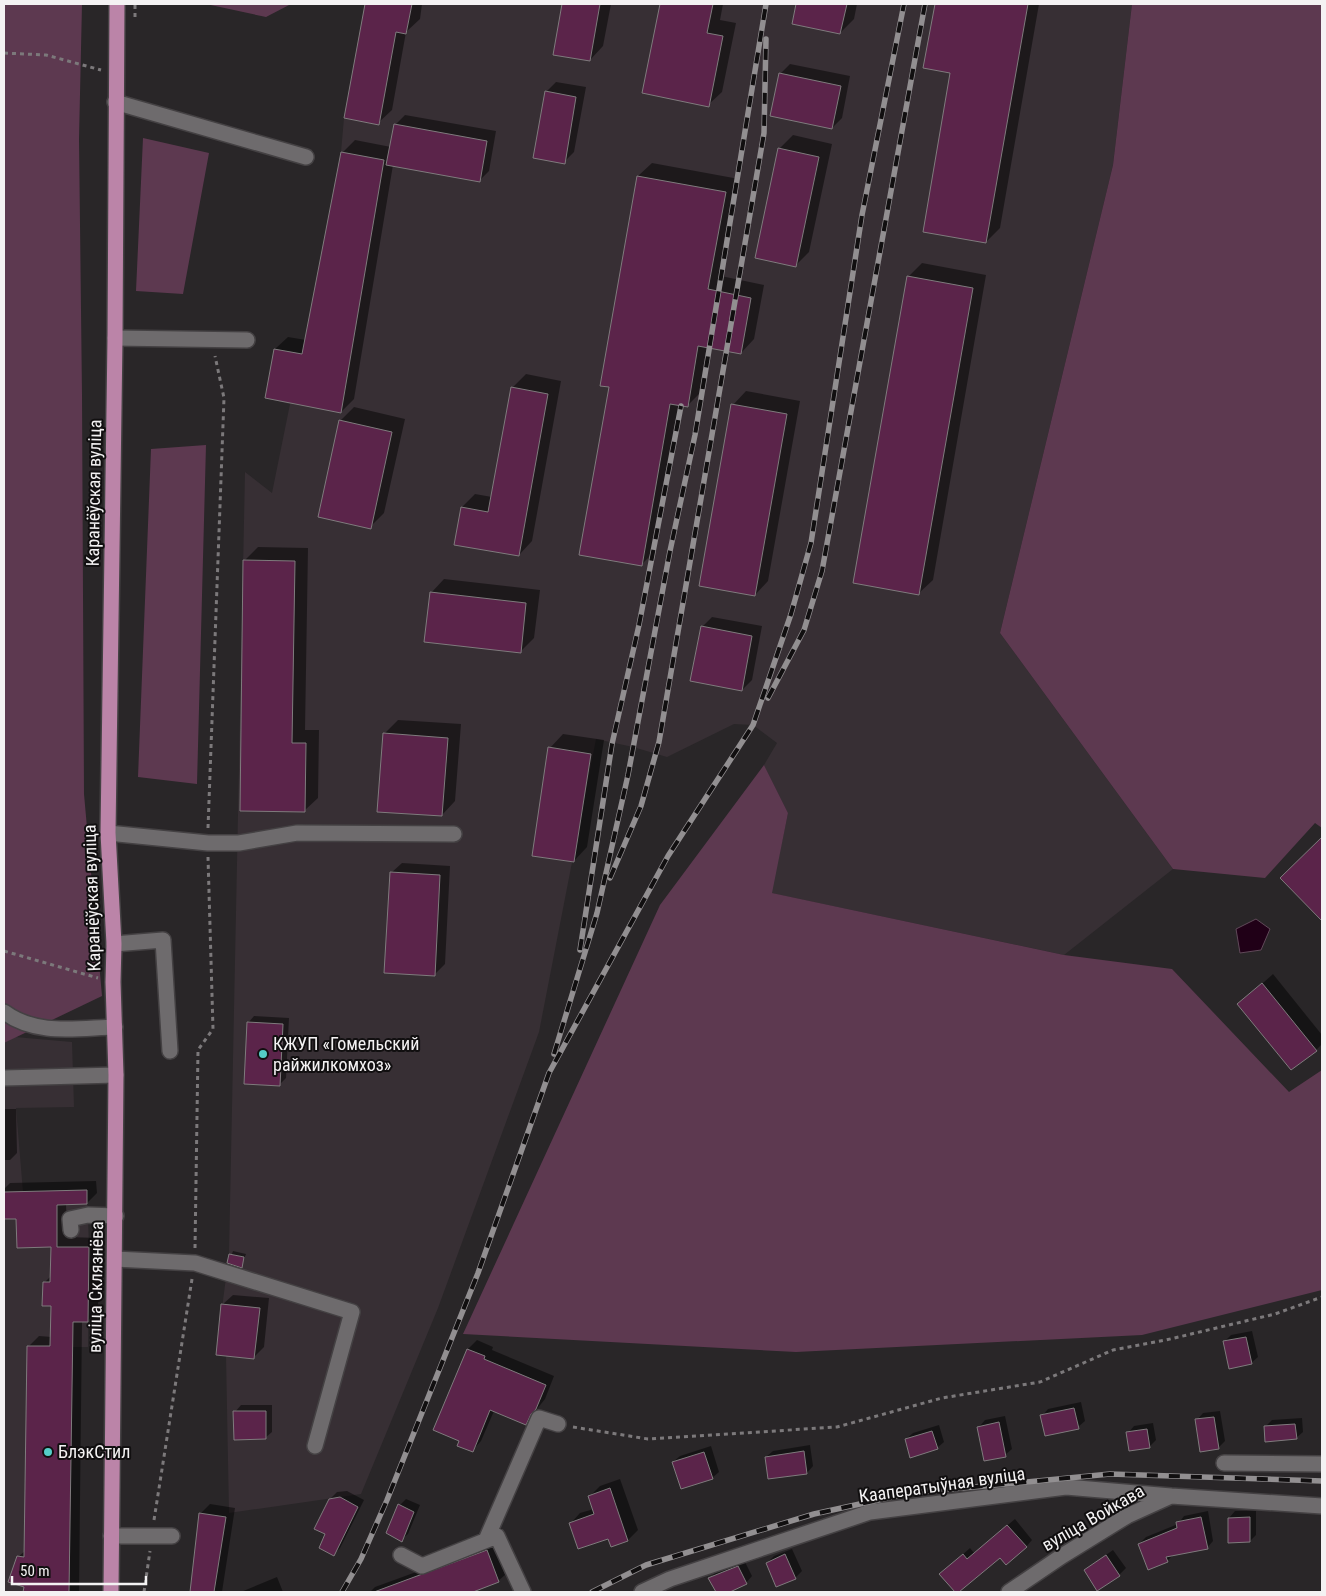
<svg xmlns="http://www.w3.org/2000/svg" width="1326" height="1596" viewBox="0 0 1326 1596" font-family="'Roboto Condensed',sans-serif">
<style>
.built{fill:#372f34}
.green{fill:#5d3950}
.water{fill:#200017;stroke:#604959}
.shadow{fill:#0007}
.building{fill:#5b244a;stroke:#7f7b7d}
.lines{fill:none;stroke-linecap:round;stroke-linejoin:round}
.minor-casing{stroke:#444143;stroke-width:18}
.major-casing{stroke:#444143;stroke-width:18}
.path{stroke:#7c797b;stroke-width:3;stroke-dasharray:4 4;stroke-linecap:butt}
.minor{stroke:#6e6b6d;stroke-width:15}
.major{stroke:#bb84a8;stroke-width:15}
.rail-casing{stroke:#928f91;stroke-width:5.5}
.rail{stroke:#110f10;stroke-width:4;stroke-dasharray:11;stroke-linecap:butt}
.poi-dot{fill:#54cdc7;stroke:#110f10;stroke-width:2}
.labels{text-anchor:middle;stroke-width:4;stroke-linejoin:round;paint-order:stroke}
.street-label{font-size:18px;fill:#f4f2f3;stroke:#110f10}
.poi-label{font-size:18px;fill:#f4f2f3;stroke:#110f10;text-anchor:start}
</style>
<rect width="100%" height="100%" fill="#292628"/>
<path class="built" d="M 365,4 L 1132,4 L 1113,165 L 1000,633 L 1173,869 L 1064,955 L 771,893 L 788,813 L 764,765 L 777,743 L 753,725 L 734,724 L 667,757 L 633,747 L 596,739 L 539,1032 L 438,1308 L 361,1494 L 229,1513 L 226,1356 L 216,1355 L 229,1254 L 245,472 L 272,493 L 290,404 L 265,398 L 274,349 L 302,354 L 341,152 L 344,118 Z
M 15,1037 L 72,1042 L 74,1107 L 16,1108 L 23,1192 L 87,1190 L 89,1247 L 88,1347 L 72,1347 L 69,1592 L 4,1592 L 4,1043 Z"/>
<path class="green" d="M 4,4 L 82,4 L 79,139 L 82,394 L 84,794 L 102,996 L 4,1043 Z
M 206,4 L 291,4 L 266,17 Z
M 1132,4 L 1322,4 L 1322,828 L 1315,823 L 1265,878 L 1173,869 L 1000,633 L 1113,165 Z
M 143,138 L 209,153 L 183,294 L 136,291 Z
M 206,445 L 197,784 L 138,777 L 151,449 Z
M 764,765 L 788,813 L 772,893 L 1064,955 L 1172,969 L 1289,1092 L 1322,1070 L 1322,1290 L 1142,1335 L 796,1352 L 463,1334 L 660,905 Z"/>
<path class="water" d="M 1256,919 L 1270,929 L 1261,950 L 1240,953 L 1236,929 Z"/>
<path class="shadow" d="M 366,4 L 422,4 L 420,19 L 406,32 L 392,110 L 378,123 L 345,117 Z
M 564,4 L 611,4 L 603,46 L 590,60 L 555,54 Z
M 665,4 L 723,4 L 720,20 L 736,23 L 722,92 L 708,105 L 661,19 Z
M 798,4 L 857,4 L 854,19 L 840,33 L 794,23 Z
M 936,4 L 1039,4 L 1000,228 L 986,242 L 952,72 L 925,67 Z
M 790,64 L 850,76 L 842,118 L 832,128 L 780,74 Z
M 556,82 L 586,87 L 574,152 L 564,162 L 546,92 Z
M 405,115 L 496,131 L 489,171 L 479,181 L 393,165 L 354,399 L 341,412 L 275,349 L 288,337 L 306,340 L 343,152 L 355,140 L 391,147 L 395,125 Z
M 793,135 L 832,144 L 809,252 L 796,265 L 779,149 Z
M 652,163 L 739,179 L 721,276 L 764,285 L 754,339 L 741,353 L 709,346 L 701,392 L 687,406 L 681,404 L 655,551 L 641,565 L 610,386 L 638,176 Z
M 922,263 L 986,275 L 933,580 L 919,593 L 908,277 Z
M 526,374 L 561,381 L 532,541 L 519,555 L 462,507 L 475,494 L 492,497 L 512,388 Z
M 746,391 L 800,401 L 768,581 L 755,595 L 733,405 Z
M 354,407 L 405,419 L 384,513 L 370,527 L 340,421 Z
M 258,547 L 308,548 L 305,730 L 319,730 L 318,798 L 304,811 L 244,561 Z
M 444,579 L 540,590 L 534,638 L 520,652 L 431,593 Z
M 712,617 L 762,626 L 752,680 L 742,690 L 702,627 Z
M 398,720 L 461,724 L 455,801 L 442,815 L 384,734 Z
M 563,734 L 604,740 L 587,847 L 574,861 L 550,748 Z
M 1322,839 L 1322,920 L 1282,878 Z
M 402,863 L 450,866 L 445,964 L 434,975 L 391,873 Z
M 1273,974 L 1322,1035 L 1322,1044 L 1316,1050 L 1239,1004 Z
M 254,1016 L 289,1018 L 286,1078 L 279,1085 L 248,1023 Z
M 4,1109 L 16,1109 L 17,1153 L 10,1160 L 4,1160 Z
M 96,1181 L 97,1193 L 87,1203 L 66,1203 L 67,1237 L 99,1238 L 98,1311 L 88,1321 L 82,1321 L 79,1592 L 25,1592 L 18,1557 L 26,1550 L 28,1347 L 39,1336 L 52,1337 L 52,1305 L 44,1283 L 52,1275 L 53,1246 L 17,1217 L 4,1218 L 4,1189 L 10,1183 Z
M 233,1251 L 246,1254 L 241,1266 L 229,1262 Z
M 233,1295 L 269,1298 L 264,1347 L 254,1357 L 222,1305 Z
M 1252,1331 L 1258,1357 L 1251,1363 L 1224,1342 L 1231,1335 Z
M 477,1340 L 493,1347 L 492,1350 L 554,1376 L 545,1399 L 525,1424 L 494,1411 L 481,1441 L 472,1451 L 460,1440 L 468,1349 Z
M 1081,1402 L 1085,1421 L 1078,1427 L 1042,1416 L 1048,1409 Z
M 241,1405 L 272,1405 L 272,1432 L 265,1438 L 235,1412 Z
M 1220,1411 L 1225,1441 L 1218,1448 L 1197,1420 L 1203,1413 Z
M 1005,1416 L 1012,1449 L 1005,1455 L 979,1427 L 985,1420 Z
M 1302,1418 L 1303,1432 L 1296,1438 L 1265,1427 L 1272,1420 Z
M 1153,1423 L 1156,1440 L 1149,1447 L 1128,1433 L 1134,1426 Z
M 939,1425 L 944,1442 L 937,1448 L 906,1439 L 913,1433 Z
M 810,1445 L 813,1466 L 807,1473 L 769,1478 L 766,1457 L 773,1451 Z
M 711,1446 L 719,1472 L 712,1478 L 673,1462 L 680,1456 Z
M 620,1479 L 638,1530 L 628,1540 L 612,1545 L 609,1537 L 570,1524 L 580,1513 L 594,1509 L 589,1497 L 600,1486 Z
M 347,1491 L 364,1500 L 340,1548 L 334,1554 L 327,1534 L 330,1499 L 337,1492 Z
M 406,1499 L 420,1505 L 408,1534 L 401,1540 L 400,1505 Z
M 210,1504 L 235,1508 L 222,1592 L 191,1592 L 200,1514 Z
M 1208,1511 L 1213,1541 L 1207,1548 L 1174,1554 L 1167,1561 L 1139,1544 L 1146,1537 L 1178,1524 L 1184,1516 Z
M 1235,1511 L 1256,1511 L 1256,1535 L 1250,1541 L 1229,1518 Z
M 1015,1519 L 1032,1540 L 1026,1547 L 1000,1556 L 956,1592 L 941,1574 L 970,1548 L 974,1553 Z
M 493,1544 L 505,1575 L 498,1581 L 469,1592 L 370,1592 L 375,1587 Z
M 792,1549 L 802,1571 L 795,1578 L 767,1563 L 774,1556 Z
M 1113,1550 L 1126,1568 L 1119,1575 L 1085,1570 Z
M 744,1560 L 752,1576 L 746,1583 L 727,1592 L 717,1592 L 710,1578 L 716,1572 Z
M 277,1577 L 283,1592 L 241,1592 Z"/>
<path class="building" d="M 365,4 L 412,4 L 406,34 L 396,32 L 379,125 L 344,118 Z
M 562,4 L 600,4 L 590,61 L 553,55 Z
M 660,4 L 713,4 L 707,33 L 723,36 L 709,107 L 642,93 Z
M 796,4 L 847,4 L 840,34 L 792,24 Z
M 935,4 L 1028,4 L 986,243 L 923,232 L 950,73 L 923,68 Z
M 779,73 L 841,86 L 832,129 L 770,116 Z
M 545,91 L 576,97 L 565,164 L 533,158 Z
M 394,124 L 487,141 L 480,182 L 386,165 Z
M 778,148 L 819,157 L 796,267 L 755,258 Z
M 341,152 L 384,160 L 341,413 L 265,398 L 274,349 L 302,354 Z
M 637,176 L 726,192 L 708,289 L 751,298 L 741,354 L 698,346 L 688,407 L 670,404 L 642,566 L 579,555 L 609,387 L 600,386 Z
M 907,276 L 973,288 L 919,595 L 853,583 Z
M 511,387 L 548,394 L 519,556 L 454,545 L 461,507 L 488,512 Z
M 731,404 L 787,414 L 755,596 L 699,586 Z
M 339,420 L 392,432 L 371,529 L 318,517 Z
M 243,560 L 295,561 L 292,743 L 306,743 L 305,812 L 240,811 Z
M 430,592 L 526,603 L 521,653 L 424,642 Z
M 701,626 L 752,636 L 742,691 L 690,681 Z
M 383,733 L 448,738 L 442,816 L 377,812 Z
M 548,747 L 591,754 L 574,862 L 532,856 Z
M 1322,837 L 1322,921 L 1280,878 Z
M 390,872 L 440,875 L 435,976 L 384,973 Z
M 1262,983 L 1317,1051 L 1291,1070 L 1237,1004 Z
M 247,1022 L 283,1024 L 280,1086 L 244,1084 Z
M 87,1190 L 87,1204 L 57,1205 L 57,1247 L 89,1247 L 88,1322 L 73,1322 L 69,1592 L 23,1592 L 24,1587 L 8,1582 L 17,1556 L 24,1557 L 27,1346 L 50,1346 L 51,1306 L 42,1306 L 43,1282 L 50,1282 L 51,1247 L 17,1248 L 16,1219 L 4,1219 L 4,1192 Z
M 229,1254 L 244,1257 L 242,1268 L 227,1263 Z
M 221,1304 L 260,1308 L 254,1359 L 216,1355 Z
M 1246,1337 L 1252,1364 L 1229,1369 L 1223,1341 Z
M 467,1349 L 485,1356 L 484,1359 L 546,1385 L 536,1409 L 531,1414 L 526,1425 L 490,1410 L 473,1452 L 457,1446 L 459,1441 L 433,1430 Z
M 1074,1408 L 1079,1429 L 1045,1436 L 1040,1415 Z
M 233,1411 L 266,1411 L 266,1439 L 234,1440 Z
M 1214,1417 L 1219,1449 L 1200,1452 L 1195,1419 Z
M 999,1422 L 1006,1457 L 984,1461 L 977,1427 Z
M 1295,1424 L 1297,1439 L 1265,1442 L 1264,1426 Z
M 1147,1429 L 1150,1448 L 1129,1451 L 1126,1432 Z
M 932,1431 L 938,1449 L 910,1458 L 905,1439 Z
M 804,1451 L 807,1474 L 768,1479 L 765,1457 Z
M 704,1452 L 713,1479 L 681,1489 L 672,1462 Z
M 610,1488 L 628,1541 L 611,1547 L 608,1539 L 578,1549 L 569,1523 L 594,1514 L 588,1496 Z
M 340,1497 L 358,1507 L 334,1556 L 319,1548 L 325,1534 L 314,1529 L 329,1499 Z
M 398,1504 L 414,1512 L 402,1542 L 386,1533 Z
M 199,1513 L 226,1517 L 214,1592 L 190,1592 Z
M 1201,1517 L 1208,1549 L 1166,1557 L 1168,1562 L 1148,1570 L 1138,1544 L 1177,1528 L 1176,1522 Z
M 1250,1517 L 1250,1542 L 1228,1543 L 1228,1518 Z
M 1007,1525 L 1027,1547 L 1006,1565 L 1000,1558 L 959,1592 L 955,1592 L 939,1574 L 963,1554 L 967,1559 Z
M 487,1550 L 499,1582 L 473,1592 L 374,1592 Z
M 785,1554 L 796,1579 L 776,1587 L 766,1563 Z
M 1106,1555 L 1120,1576 L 1097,1591 L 1084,1570 Z
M 738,1566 L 747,1584 L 730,1592 L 716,1592 L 708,1578 Z"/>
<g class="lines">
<g class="minor-casing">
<path id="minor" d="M 115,102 L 306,157
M 115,338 L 247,340
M 108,833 L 208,843 L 239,843 L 297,833 L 454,834
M 114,944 L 163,940 L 170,1051
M 4,1012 C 36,1036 77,1028 115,1027
M 4,1078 L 116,1075
M 71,1230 L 70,1219 L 88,1215 L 116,1216
M 115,1259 L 195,1263 L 352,1312 L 315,1446
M 1224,1463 L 1322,1464
M 111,1536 L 172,1536
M 486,1540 L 539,1418 L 558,1424
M 401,1555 L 422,1566 L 497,1536 L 523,1592
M 642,1592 L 670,1579 L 870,1512 L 1066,1487 L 1171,1496
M 1009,1592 L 1062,1556 L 1127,1516 L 1171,1496 L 1322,1506"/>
</g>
<g class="major-casing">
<path id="major" d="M 111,1592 L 116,1075 L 113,982 L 114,944 L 108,833 L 115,338 L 117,4"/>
</g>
<path class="path" d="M 135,17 L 135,4
M 4,53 L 46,55 L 101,70
M 208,828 L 224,398 L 215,356
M 4,951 L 98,978
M 195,1248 L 198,1050 L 213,1029 L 208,857
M 573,1427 L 648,1439 L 837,1427 L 942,1398 L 1040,1382 L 1113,1350 L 1166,1340 L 1275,1314 L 1322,1297
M 154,1520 L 192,1279
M 144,1592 L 150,1551"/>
<use href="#minor" class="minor"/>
<use href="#major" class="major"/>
<g class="rail-casing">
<path id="rail" d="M 768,698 L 804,630 L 822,571 L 925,4
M 610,878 L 641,806 L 659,742 L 764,133 L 766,39
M 580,950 L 612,744 L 639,625 L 681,406
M 554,1054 L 597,913 L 628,775 L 670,551 L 695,435 L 766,4
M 342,1592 L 361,1559 L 387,1500 L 478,1273 L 549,1073 L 668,856 L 753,725 L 791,614 L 811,543 L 862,215 L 904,4
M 592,1592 L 646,1565 L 814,1514 L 910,1493 L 1110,1474 L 1322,1481"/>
</g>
<use href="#rail" class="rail"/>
</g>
<g class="poi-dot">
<circle cx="263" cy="1054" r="5"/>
<circle cx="48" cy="1452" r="5"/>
</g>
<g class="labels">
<g class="street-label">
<text transform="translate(94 493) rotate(-89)" y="6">Каранёўская вуліца</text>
<text transform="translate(92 898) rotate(-92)" y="6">Каранёўская вуліца</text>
<text transform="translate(96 1287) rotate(-89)" y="6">вуліца Склязнёва</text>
<text transform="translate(942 1485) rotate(-8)" y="6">Кааператыўная вуліца</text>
<text transform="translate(1093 1518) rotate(-30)" y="6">вуліца Войкава</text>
</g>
<g class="poi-label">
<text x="273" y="1050">КЖУП «Гомельский<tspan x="273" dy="21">райжилкомхоз»</tspan></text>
<text x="58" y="1458">БлэкСтил</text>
</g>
</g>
<rect width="1326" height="1596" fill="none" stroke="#f4f2f3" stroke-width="10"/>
<path d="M12 1576v8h134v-8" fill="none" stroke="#f4f2f3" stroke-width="2.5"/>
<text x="20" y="1576" font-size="15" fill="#f4f2f3" stroke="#110f10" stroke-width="4" paint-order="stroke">50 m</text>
</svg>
